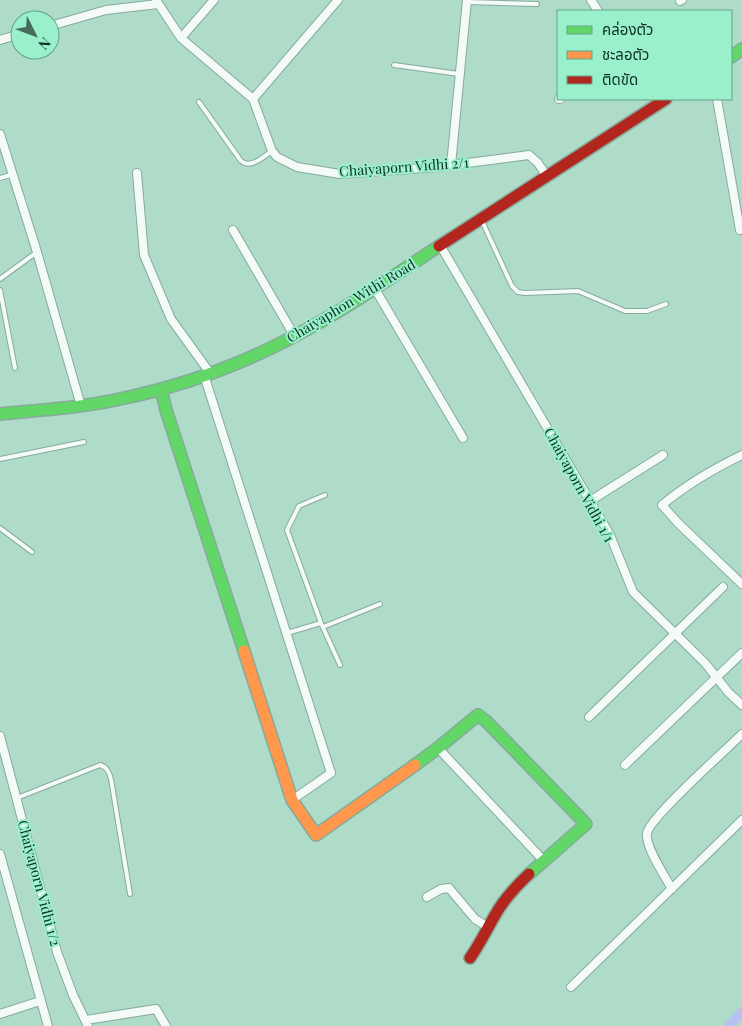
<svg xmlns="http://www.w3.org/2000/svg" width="742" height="1026" viewBox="0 0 742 1026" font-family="'Playfair Display','Noto Sans Thai',serif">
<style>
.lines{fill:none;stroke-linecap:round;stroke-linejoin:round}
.canal{stroke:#b7c3ee;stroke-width:10}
.lane-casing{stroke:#86aa9c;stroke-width:6}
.street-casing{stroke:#86aa9c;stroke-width:10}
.fast-casing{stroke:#86aa9c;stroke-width:14}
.slow-casing{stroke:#86aa9c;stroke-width:14}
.jam-casing{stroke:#86aa9c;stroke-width:14}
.lane{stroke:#f3faf7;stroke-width:4}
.street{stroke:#f3faf7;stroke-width:8}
.fast{stroke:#63d668;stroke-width:11}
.slow{stroke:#ff974d;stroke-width:11}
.jam{stroke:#b3261e;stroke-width:11}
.labels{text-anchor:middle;stroke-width:4;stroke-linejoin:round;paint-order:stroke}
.street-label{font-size:14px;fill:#0c3023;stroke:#9bf0cc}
</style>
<rect width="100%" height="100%" fill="#afdcc9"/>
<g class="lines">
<path class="canal" d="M 729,1026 L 742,1012"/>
<g class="lane-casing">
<path id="lane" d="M 467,2 L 537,4
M 394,65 L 459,74
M 199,102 L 241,161 C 251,169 263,157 272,151
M 0,178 L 13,174
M 482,221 L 512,286 L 518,292 L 525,293 L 578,291 L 625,311 L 647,311 L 666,304
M 0,279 L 37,252
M 0,290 L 15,368
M 0,459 L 84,442
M 325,495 L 299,506 L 287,530 L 321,623 L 340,665
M 0,528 L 32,552
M 323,627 L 380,604
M 287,633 L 321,623
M 17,798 L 100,765 C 107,767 109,772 111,779 L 130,894"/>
</g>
<g class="street-casing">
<path id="street" d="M 156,0 L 181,38 L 253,99 L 272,151 L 277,157 L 297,167 L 340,174 L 437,167 L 529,155 L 538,163 L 546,175
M 591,0 L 598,11
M 680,1 L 682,0
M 50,26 L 106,10 L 158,4
M 181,38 L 214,0
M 0,40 L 20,34
M 253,99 L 338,0
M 559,99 L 560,99
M 717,99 L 740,230
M 0,134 L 37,252 L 81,406
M 451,165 L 467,0
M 137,173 L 144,255 L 171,319 L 210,373
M 233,230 L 295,337
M 440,245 L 610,535 L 633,592 L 705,663 L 729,693 L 742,705
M 375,289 L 463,438
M 204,375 L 331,773 L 292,800
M 742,455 C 713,469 687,484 662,505 L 678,523 L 742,584
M 590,501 L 663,455
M 589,717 L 723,587
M 0,736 L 57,952 L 73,995 L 88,1026
M 438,748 L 544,861
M 625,765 L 742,653
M 0,854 L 48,1026
M 672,889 C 665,876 645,847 647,833 C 650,817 726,750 742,734
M 427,897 L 441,889 L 449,888 L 475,919 L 488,927
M 571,987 L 742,820
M 0,1014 L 40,1001
M 86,1020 L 156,1009 L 166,1026"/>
</g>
<g class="fast-casing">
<path id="fast" d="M 731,57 L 742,49
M 161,389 L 166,410 L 244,651
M 0,414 C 40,410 80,408 120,399 C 178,387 235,367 287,340 C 340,313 389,279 439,246
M 415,765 L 438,748 L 478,715 L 486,721 L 586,824 L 529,874"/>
</g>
<g class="slow-casing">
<path id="slow" d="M 244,651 L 292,800 L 316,835 L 415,765"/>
</g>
<g class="jam-casing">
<path id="jam" d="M 439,246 L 666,99
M 470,958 C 479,945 486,931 494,917 C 503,900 515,887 529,874"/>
</g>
<use href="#lane" class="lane"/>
<use href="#street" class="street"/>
<use href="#fast" class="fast"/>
<use href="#slow" class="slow"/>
<use href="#jam" class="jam"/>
</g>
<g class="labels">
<g class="street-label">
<text transform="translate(404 167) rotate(-4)" y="5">Chaiyaporn Vidhi 2/1</text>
<text transform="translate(351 301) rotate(-31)" y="5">Chaiyaphon Withi Road</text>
<text transform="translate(579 485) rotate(61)" y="5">Chaiyaporn Vidhi 1/1</text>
<text transform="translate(39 883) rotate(75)" y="5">Chaiyaporn Vidhi 1/2</text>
</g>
</g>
<rect x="557" y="10" width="175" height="90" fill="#9bf0cc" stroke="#62a388"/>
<rect x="567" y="26" width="25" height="8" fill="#63d668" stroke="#62a388"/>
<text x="602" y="35" font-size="15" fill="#0c3023">คล่องตัว</text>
<rect x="567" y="51" width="25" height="8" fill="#ff974d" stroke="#62a388"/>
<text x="602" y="60" font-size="15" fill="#0c3023">ชะลอตัว</text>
<rect x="567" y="76" width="25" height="8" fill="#b3261e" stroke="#62a388"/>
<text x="602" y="85" font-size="15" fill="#0c3023">ติดขัด</text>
<g transform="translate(35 35) rotate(132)"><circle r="24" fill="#9bf0cc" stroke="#62a388"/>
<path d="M0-4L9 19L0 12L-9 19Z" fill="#456c5d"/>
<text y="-8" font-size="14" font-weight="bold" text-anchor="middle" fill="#0c3023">N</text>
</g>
</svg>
